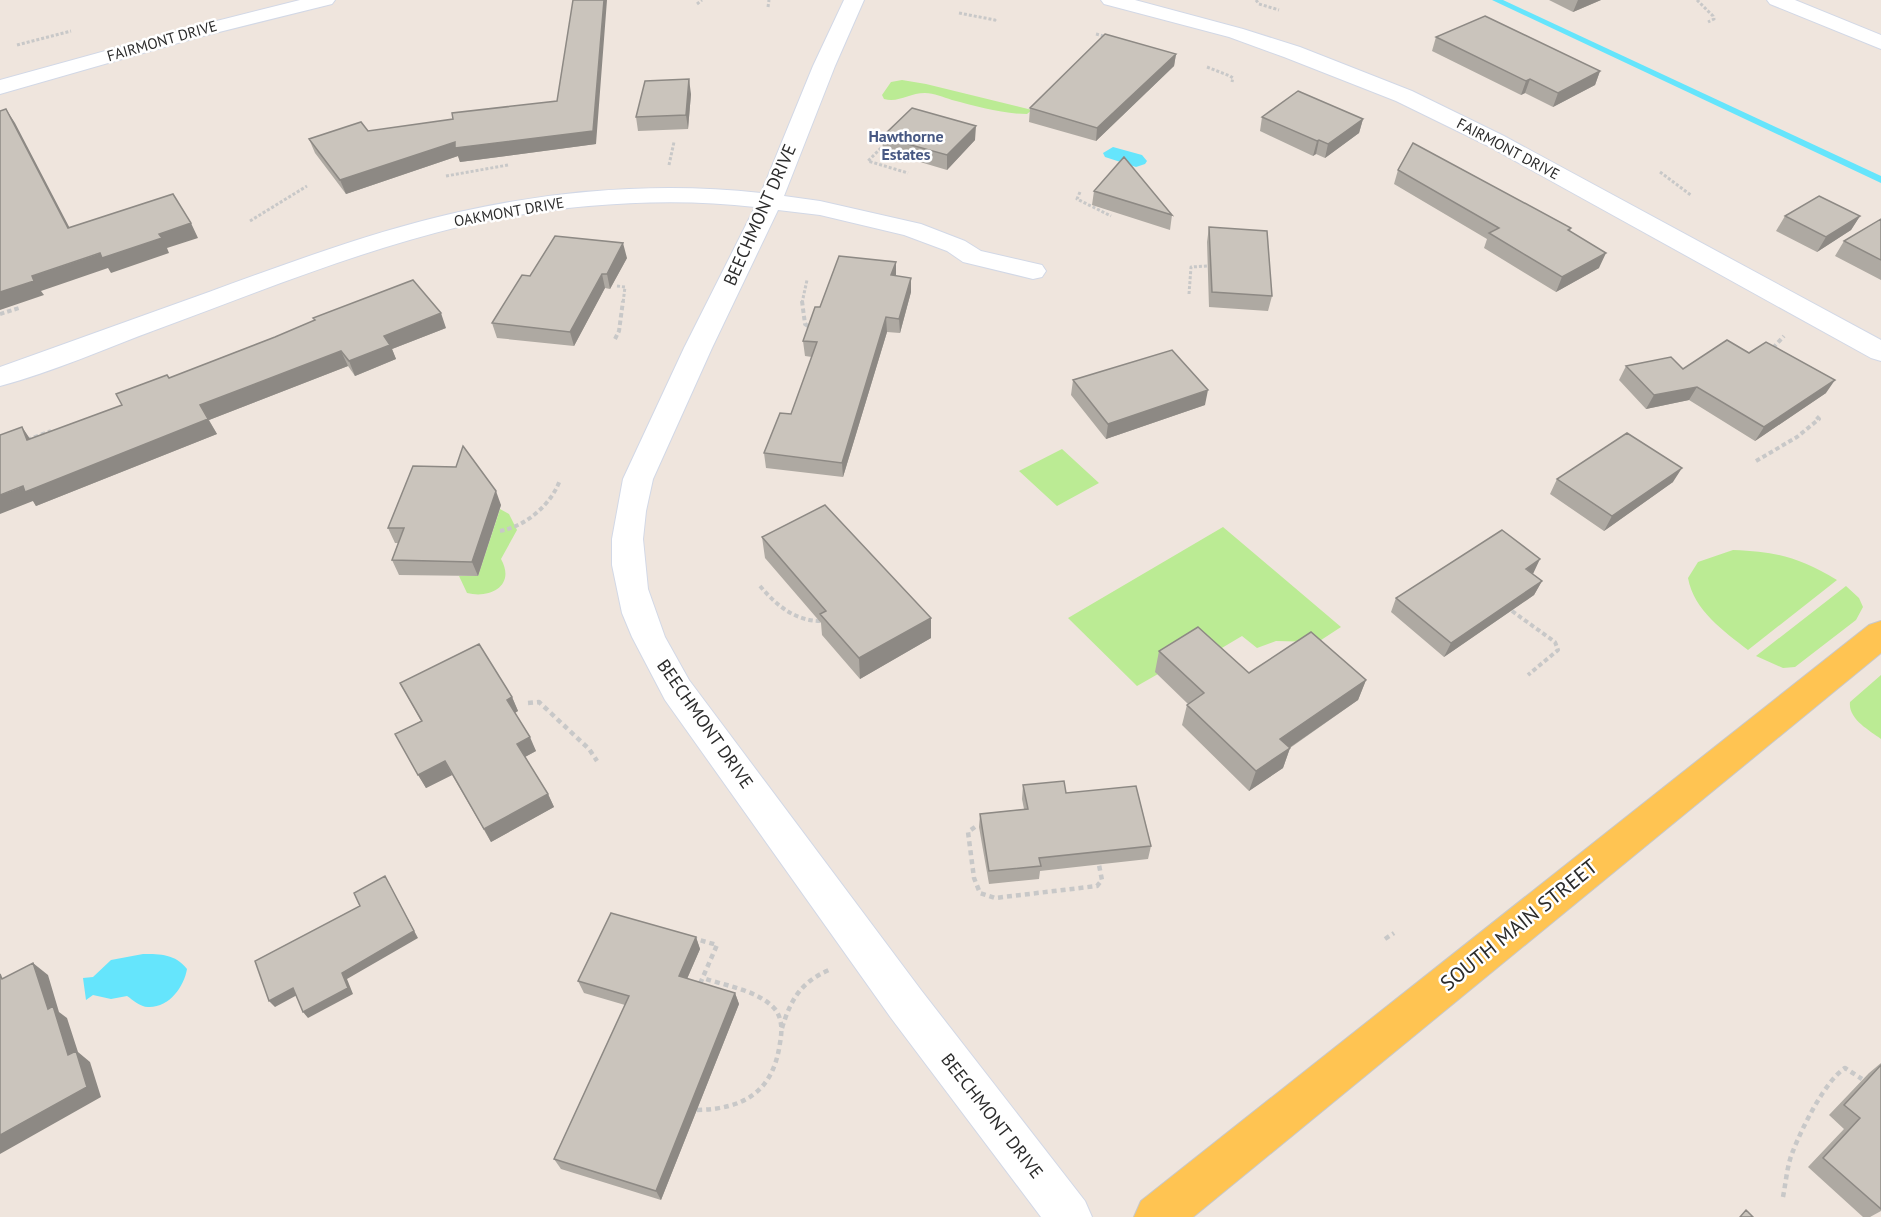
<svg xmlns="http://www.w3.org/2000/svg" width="1881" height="1217" viewBox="0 0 1881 1217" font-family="'PT Sans',sans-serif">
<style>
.green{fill:#bbeb94}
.water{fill:#65e5fc}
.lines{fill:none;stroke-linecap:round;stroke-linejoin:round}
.stream{fill:#65e5fc;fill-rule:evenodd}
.street-casing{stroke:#d2d8e6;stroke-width:2}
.primary-casing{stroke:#c8c8c8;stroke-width:2}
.path-far2{stroke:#c8c8c8;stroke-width:3;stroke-dasharray:3 2;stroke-linecap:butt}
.path-far1{stroke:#c8c8c8;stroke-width:4;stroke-dasharray:4.5 3;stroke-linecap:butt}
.path{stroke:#c8c8c8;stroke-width:4.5;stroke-dasharray:5 4;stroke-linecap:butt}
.street{fill:#fff;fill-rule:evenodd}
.primary{fill:#ffc452;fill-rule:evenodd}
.wall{fill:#aea9a2}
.shaded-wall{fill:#8d8984}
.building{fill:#cac4bc;stroke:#8d8984;stroke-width:1.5}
.labels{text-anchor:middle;stroke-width:5;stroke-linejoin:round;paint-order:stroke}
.far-street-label{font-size:15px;fill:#2c2c2c;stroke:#fff}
.far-neighbourhood-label{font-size:16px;font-weight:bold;fill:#475883;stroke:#fff}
.street-label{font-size:18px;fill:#2c2c2c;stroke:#fff}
.near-street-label{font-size:21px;fill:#2c2c2c;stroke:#fff}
</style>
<rect width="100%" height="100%" fill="#efe5dd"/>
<path class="green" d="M 902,80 L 926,84 L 1032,110 L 1027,114 C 1002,114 976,106 952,100 C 943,97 934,93 925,93 C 909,93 899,103 884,99 L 882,95 L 891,82 Z
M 1062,449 L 1099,483 L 1057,506 L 1019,471 Z
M 500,509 L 509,514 L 517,530 L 501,559 C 516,586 490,599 467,593 L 459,576 L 478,576 Z
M 1223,527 L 1341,627 L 1318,642 L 1276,641 L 1257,648 L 1242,636 L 1205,658 L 1158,674 L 1137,686 L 1068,618 Z
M 1733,550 C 1778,552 1798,557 1837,580 L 1748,650 C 1724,631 1694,611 1688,578 L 1698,562 Z
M 1846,586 L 1859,598 L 1863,607 L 1856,620 L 1795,667 L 1783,668 L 1756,656 Z
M 1881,675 L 1881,739 C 1869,730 1848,719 1850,702 Z"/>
<path class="water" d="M 1113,147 L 1142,155 L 1147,161 L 1145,164 L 1136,167 L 1105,157 L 1103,153 Z
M 143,954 C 161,954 175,954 187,969 C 184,987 169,1008 148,1007 C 140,1007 133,1000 127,996 L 111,999 L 93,995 L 86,1000 L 83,978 L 93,977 L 111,960 Z"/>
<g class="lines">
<path class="stream" d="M 1492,0 L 1503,0 L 1881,176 L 1881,183 Z"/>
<g class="street-casing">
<path id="street" d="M 300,0 L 335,0 L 332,4 L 199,37 L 0,94 L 0,80 L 185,29 Z
M 844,0 L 864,0 L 835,66 L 784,196 L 820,201 L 921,224 L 965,241 L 981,251 L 1042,265 L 1046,271 L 1042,277 L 1033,279 L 963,262 L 947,251 L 904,235 L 820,215 L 778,210 L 712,348 L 653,479 L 646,511 L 643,539 L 648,589 L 665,637 L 689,680 L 921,990 L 1085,1201 L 1092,1217 L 1041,1217 L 891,1018 L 665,700 L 632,637 L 622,613 L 612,565 L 612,539 L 623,479 L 684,348 L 755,207 C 662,196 553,205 462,226 C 358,251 258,292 158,329 C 106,348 53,372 0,386 L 0,367 C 70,342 139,317 209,292 C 291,262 374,231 459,212 C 557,190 661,182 761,193 L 813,66 Z
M 1101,0 L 1135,0 L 1243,29 L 1300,47 L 1412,91 L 1504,136 L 1881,340 L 1881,361 L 1871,358 L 1488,146 L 1396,101 L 1284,57 L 1229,37 L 1104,4 Z
M 1767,0 L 1795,0 L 1881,35 L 1881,49 L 1770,4 Z"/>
</g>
<g class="primary-casing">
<path id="primary" d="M 1881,621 L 1881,653 L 1193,1217 L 1134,1217 L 1141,1201 L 1869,625 Z"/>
</g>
<path class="path-far2" d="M 1256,0 L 1259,4 L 1279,10
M 1697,0 L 1713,16 L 1714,19 L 1708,22
M 697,4 L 702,0
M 768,7 L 769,0
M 959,13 L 995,20 L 993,22
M 1096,34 L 1107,37
M 17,45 L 71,31
M 1207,67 L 1230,76 L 1233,78 L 1232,82
M 881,148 L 868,161 L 908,173
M 669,165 L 674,142
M 1660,172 L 1692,196
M 446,176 L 508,165
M 1080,192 L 1077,199 L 1111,216
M 250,221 L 307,186
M 617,286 L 625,287 L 623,303
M 1189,294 L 1191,267 L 1207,266
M 802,303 L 807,280"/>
<path class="path-far1" d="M 802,301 L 805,324 L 812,329
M 0,314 L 19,308
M 615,339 L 619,331 L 623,301
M 1773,348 L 1784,336
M 27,440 L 51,431
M 1756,461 L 1797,437 L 1819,419 L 1816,416
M 500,531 C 526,526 551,505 560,480
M 760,586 C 777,606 796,622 824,621
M 1512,611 L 1555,642 L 1558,650 L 1528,675"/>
<path class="path" d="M 528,703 L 539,702 L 589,749 L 597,761
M 975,827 L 968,832 L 974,878 L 980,893 L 995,898 L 1097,886 L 1102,880 L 1099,865
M 692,938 L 717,945 L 699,986
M 1385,939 L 1394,933
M 782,1028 C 791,999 801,982 829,970
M 697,1110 C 744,1109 773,1092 780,1043 C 782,1032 783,1018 774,1008 C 757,990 726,986 703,978
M 1783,1197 C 1786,1182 1787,1165 1793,1151 C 1802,1128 1825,1081 1845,1068 L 1862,1079"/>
<use href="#street" class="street"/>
<use href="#primary" class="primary"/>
</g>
<path class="wall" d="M 1549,0 L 1601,0 L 1573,12 Z
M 1436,37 L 1600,71 L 1595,85 L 1553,107 L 1525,93 L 1521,95 L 1432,51 Z
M 1176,54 L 1174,66 L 1096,141 L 1029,122 L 1030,108 Z
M 691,94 L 688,129 L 638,131 L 636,117 Z
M 1262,117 L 1363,119 L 1359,133 L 1325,158 L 1316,154 L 1313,156 L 1260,131 Z
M 882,137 L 975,140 L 947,170 L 883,151 Z
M 309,139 L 596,144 L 460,162 L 458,156 L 346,194 L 315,153 Z
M 1398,170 L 1571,228 L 1570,231 L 1599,268 L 1556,292 L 1484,248 L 1487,239 L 1394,184 Z
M 1094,191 L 1172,215 L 1170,230 L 1092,205 Z
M 1785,216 L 1860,216 L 1851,230 L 1817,252 L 1776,231 Z
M 1881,219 L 1881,280 L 1835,256 L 1844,241 Z
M 1209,227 L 1272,296 L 1268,311 L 1209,307 L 1207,242 Z
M 627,258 L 610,289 L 605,288 L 574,346 L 497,338 L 492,323 L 530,276 Z
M 896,276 L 911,292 L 900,333 L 887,332 L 843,477 L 766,468 L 764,453 L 791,414 L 812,357 L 805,356 L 803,341 L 820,307 Z
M 446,328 L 392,349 L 396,359 L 355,376 L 348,366 L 209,420 L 217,434 L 36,506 L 33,501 L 22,427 L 30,439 L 122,405 L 169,378 L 275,337 Z
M 1749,353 L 1826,393 L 1755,441 L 1689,400 L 1646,409 L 1619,380 L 1626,366 L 1683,369 Z
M 1073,380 L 1205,405 L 1106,439 L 1071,395 Z
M 456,467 L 501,505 L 478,576 L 399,575 L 392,560 L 398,543 L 395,543 L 388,528 Z
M 1557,479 L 1673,482 L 1604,531 L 1550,494 Z
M 762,537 L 931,638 L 860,679 L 822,635 L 821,623 L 765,558 Z
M 1533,574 L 1542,581 L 1534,595 L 1444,657 L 1391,612 L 1396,598 Z
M 1159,651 L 1249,673 L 1366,680 L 1358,700 L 1290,748 L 1283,768 L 1249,791 L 1182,725 L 1187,705 L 1188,704 L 1155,672 Z
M 400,683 L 512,697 L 518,711 L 515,713 L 536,751 L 525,757 L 548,794 L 554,807 L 491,842 L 452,775 L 426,788 L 395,734 L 421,721 Z
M 1023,785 L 1066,793 L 1151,846 L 1148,859 L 1040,871 L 1039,879 L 989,884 L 979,827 L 980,814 L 1024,809 L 1022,799 Z
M 696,937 L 700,949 L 687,979 L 735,993 L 739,1004 L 661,1200 L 561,1169 L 554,1159 L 625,1005 L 584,993 L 578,981 Z
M 1881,1063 L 1881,1211 L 1870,1217 L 1863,1217 L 1808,1167 L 1844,1129 L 1829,1115 L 1869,1073 Z"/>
<path class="shaded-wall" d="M 604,0 L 607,0 L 596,144 L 460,162 L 458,156 L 346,194 L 340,180 L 455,142 L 593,131 Z
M 1578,0 L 1601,0 L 1573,12 Z
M 1176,54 L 1174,66 L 1096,141 L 1097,128 Z
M 1600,71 L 1595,85 L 1553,107 L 1558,93 Z
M 689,79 L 691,94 L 688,129 L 686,115 Z
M 1530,79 L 1525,93 L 1521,95 L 1526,81 Z
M 6,109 L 15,123 L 77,242 L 68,228 Z
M 1363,119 L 1359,133 L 1325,158 L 1328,144 Z
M 976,126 L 975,140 L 947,170 L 947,155 Z
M 1319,140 L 1316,154 L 1313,156 L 1317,141 Z
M 1860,216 L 1851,230 L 1817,252 L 1826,237 Z
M 191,223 L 198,238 L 167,248 L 169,253 L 111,273 L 108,268 L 41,291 L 44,295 L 0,310 L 0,292 L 32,276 Z
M 623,243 L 627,258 L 610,289 L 607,274 Z
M 1606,253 L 1599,268 L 1556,292 L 1562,277 Z
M 896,262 L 896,276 L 891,275 Z
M 602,274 L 605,288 L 574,346 L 570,332 Z
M 911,278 L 911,292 L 900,333 L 899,319 Z
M 441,313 L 446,328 L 392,349 L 396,359 L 355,376 L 349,361 L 384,336 Z
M 886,317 L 887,332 L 843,477 L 842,463 Z
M 341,351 L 348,366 L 209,420 L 200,405 Z
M 1835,380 L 1826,393 L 1755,441 L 1764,427 Z
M 1697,387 L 1689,400 L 1646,409 L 1654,395 Z
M 1208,390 L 1205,405 L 1106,439 L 1108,424 Z
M 208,419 L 217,434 L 36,506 L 33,501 L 0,514 L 0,495 Z
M 22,427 L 32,442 L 27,440 Z
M 1682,468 L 1673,482 L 1604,531 L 1612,516 Z
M 496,491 L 501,505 L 478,576 L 472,562 Z
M 1540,559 L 1533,574 L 1526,569 Z
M 1542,581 L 1534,595 L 1444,657 L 1451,643 Z
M 931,618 L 931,638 L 860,679 L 859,658 Z
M 1366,680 L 1358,700 L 1273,759 L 1280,739 Z
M 512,697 L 518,711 L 512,714 L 507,700 Z
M 530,737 L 536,751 L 523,758 L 517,744 Z
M 1290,748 L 1283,768 L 1249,791 L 1256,771 Z
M 445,761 L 452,775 L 426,788 L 418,775 Z
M 548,794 L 554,807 L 491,842 L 484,829 Z
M 385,876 L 418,938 L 347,979 L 353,994 L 308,1018 L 303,1012 L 342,973 Z
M 696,937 L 700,949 L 683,988 L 679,976 Z
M 33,963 L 48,975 L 59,1012 L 67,1018 L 78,1052 L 90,1062 L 101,1097 L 0,1154 L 0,1135 L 68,1055 L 48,1009 Z
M 293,988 L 299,994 L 275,1007 L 269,1001 Z
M 735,993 L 739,1004 L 661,1200 L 656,1191 Z"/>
<path class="building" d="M 573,0 L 604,0 L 593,131 L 455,148 L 455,142 L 340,180 L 309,139 L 361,122 L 368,131 L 453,119 L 452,113 L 557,101 Z
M 1485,16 L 1600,71 L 1558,93 L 1530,79 L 1526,81 L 1436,37 Z
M 1105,34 L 1176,54 L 1097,128 L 1030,108 Z
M 689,79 L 686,115 L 636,117 L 645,81 Z
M 1298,91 L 1363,119 L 1328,144 L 1319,140 L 1317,141 L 1262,117 Z
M 912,108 L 976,126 L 947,155 L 882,137 Z
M 6,109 L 68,228 L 173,194 L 191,223 L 159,234 L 162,238 L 102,258 L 100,253 L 32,276 L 34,281 L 0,292 L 0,111 Z
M 1413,143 L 1571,228 L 1568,230 L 1606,253 L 1562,277 L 1489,233 L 1499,228 L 1398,170 Z
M 1124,157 L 1172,215 L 1094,191 Z
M 1819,196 L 1860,216 L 1826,237 L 1785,216 Z
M 1881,219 L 1881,260 L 1844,241 Z
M 1209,227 L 1267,231 L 1272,296 L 1212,292 Z
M 555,236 L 623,243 L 607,274 L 602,274 L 570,332 L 492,323 L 522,275 L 530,276 Z
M 839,256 L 896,262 L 891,275 L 911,278 L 899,319 L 886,317 L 842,463 L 764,453 L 780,413 L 791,414 L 817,342 L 803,341 L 815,307 L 820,307 Z
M 413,280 L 441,313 L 384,336 L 390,345 L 349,361 L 341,351 L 200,405 L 208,419 L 25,492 L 23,486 L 0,495 L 0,435 L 22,427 L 27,440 L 122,405 L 116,394 L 167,375 L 169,378 L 275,337 L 315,320 L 313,318 Z
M 1727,340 L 1749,353 L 1766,342 L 1835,380 L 1764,427 L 1697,387 L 1654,395 L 1626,366 L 1671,357 L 1683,369 Z
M 1172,350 L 1208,390 L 1108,424 L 1073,380 Z
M 1627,433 L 1682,468 L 1612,516 L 1557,479 Z
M 463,446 L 496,491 L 472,562 L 392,560 L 404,528 L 388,528 L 413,466 L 456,467 Z
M 825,505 L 931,618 L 859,658 L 820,614 L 826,611 L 762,537 Z
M 1502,530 L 1540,559 L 1526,569 L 1542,581 L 1451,643 L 1396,598 Z
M 1198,627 L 1249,673 L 1311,632 L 1366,680 L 1280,739 L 1290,748 L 1256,771 L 1187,705 L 1204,693 L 1159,651 Z
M 479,644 L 512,697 L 507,700 L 530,737 L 517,744 L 548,794 L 484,829 L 445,761 L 418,775 L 395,734 L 422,721 L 400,683 Z
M 1064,781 L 1066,793 L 1136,786 L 1151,846 L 1039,858 L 1041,866 L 989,871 L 980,814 L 1028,809 L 1023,785 Z
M 385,876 L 414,931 L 342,973 L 348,988 L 303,1012 L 293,988 L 269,1001 L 255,961 L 360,906 L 354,893 Z
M 611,913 L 696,937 L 679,976 L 735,993 L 656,1191 L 554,1159 L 629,996 L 578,981 Z
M 33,963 L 48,1009 L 53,1006 L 68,1055 L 76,1051 L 87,1087 L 0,1135 L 0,974 L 2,979 Z
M 1881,1065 L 1881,1209 L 1823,1158 L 1860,1118 L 1844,1105 Z
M 1746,1210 L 1753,1217 L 1740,1217 Z"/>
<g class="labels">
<g class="far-street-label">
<text transform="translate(162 41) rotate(-16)" y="5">FAIRMONT DRIVE</text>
<text transform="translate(1508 149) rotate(28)" y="5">FAIRMONT DRIVE</text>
<text transform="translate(509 212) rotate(-10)" y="5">OAKMONT DRIVE</text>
</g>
<g class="far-neighbourhood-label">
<text x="906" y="142">Hawthorne<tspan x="906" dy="18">Estates</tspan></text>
</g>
<g class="street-label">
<text transform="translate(760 215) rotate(-66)" y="6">BEECHMONT DRIVE</text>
<text transform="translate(705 724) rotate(55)" y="6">BEECHMONT DRIVE</text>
<text transform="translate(992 1116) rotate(52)" y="6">BEECHMONT DRIVE</text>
</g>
<g class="near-street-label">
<text transform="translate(1519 925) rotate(-39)" y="7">SOUTH MAIN STREET</text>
</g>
</g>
</svg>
